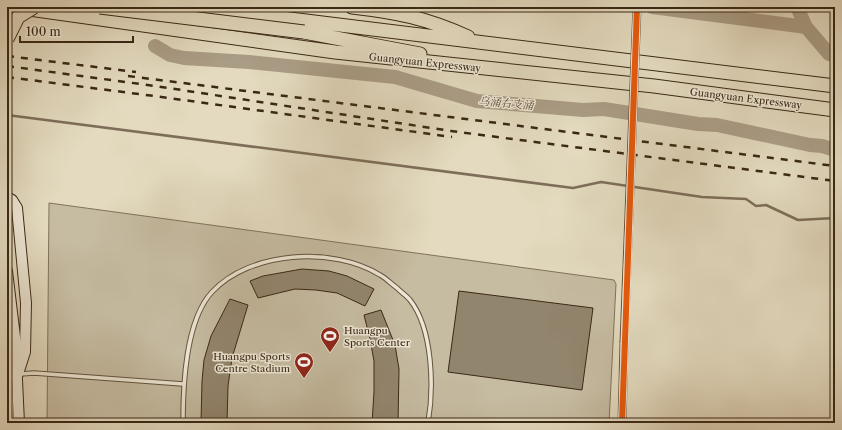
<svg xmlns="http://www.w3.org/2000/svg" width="842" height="430" viewBox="0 0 842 430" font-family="'Libre Caslon Text','Noto Serif SC',serif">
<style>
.green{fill:#c6bca2;stroke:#80725c}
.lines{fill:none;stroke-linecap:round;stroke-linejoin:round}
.stream{stroke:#7d6e59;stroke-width:2.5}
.river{stroke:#aa9d86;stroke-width:14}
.building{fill:#92856e;stroke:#3a2816}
.lane-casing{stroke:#645440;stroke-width:5.5}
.street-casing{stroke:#645440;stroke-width:9}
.secondary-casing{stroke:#3a2816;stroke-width:12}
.primary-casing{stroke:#3a2816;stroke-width:13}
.highway-casing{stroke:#3a2816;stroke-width:15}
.lane{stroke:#ede7d5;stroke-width:3.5}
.street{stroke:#ede7d5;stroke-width:7}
.secondary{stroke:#ede7d5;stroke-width:10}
.primary{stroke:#e3dabf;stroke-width:11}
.highway{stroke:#e3dabf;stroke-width:13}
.rail{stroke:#3a2816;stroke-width:2.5;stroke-dasharray:7 7;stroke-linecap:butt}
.street-bridge-casing{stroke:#645440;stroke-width:9;stroke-linecap:butt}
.highway-bridge-casing{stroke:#3a2816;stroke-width:15;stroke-linecap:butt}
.street-bridge{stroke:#ede7d5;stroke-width:7}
.highway-bridge{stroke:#e3dabf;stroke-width:13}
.cycleway-casing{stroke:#ede7d5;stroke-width:8}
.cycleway{stroke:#e8590c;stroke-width:6}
.labels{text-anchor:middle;stroke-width:3;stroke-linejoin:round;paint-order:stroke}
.street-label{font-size:10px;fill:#3a2816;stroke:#ede7d5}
.poi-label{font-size:10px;fill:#3a2816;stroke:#ede7d5;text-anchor:start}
.water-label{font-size:11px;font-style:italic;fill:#5c4b38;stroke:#ede7d5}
</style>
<rect width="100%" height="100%" fill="#e3dabf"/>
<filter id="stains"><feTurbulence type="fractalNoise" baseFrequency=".005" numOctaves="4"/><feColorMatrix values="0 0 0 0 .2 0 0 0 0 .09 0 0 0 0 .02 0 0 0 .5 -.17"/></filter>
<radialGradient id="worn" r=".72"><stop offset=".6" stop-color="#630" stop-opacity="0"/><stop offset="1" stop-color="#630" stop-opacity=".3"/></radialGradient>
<path class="green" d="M 49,203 L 614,280 L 616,284 L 609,423 L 47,423 Z"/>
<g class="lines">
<path class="stream" d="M 7,115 L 573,188 L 601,182 L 702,197 L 746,199 L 756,206 L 766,205 L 798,220 L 835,218"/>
<path class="river" d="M 652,7 L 806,27
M 797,7 L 806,27 L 829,54
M 155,46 L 170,55 L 184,58 L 249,62 L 395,77 L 477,101 L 583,110 L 604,109 L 698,124 L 717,125 L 810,145 L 822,146 L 835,150"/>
</g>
<path class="building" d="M 302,269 L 329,271 L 347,276 L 374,289 L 365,306 L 337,293 L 316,290 L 295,289 L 258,298 L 250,281 L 263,276 Z
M 459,291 L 593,308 L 582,390 L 448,372 Z
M 230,299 L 248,305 L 232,358 L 228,386 L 227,423 L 201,423 L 202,381 L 204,360 L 211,336 Z
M 381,310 L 395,345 L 399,369 L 398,423 L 372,423 L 374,392 L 374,361 L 370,339 L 364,315 Z"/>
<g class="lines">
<g class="lane-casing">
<path id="lane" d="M 20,374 L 34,373 L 183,384
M 183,423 C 183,386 185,321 212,292 C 250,251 333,246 380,275 C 386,278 391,284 397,288 C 401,292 407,296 410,300 C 433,329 434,388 428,423"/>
</g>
<g class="street-casing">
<path id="street" d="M 622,423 L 624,343"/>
</g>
<g class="secondary-casing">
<path id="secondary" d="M 7,197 L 12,200 L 17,208 L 26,303 L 25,352 L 18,374
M 7,271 L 15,337 L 19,423"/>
</g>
<g class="primary-casing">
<path id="primary" d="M 7,383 L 8,423"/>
</g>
<g class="highway-casing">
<path id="highway" d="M 15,7 L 335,52 L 654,86 L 835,110
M 193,7 L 835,86
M 352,7 C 396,12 427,18 468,37
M 304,32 L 420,54"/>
</g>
<use href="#lane" class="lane"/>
<use href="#street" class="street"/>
<use href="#secondary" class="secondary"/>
<use href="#primary" class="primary"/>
<use href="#highway" class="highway"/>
<path class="rail" d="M 7,56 L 136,72
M 7,66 L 155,86 L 451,131 L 835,181
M 128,76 L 835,166
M 7,77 L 154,96 L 452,137"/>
<g class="street-bridge-casing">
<path id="street-bridge" d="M 624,343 L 637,7"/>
</g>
<g class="highway-bridge-casing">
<path id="highway-bridge" d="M 100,7 L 304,32
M 7,39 L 18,17 L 34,7"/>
</g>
<use href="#street-bridge" class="street-bridge"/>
<use href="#highway-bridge" class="highway-bridge"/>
<g class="cycleway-casing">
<path id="cycleway" d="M 622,423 L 637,7"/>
</g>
<use href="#cycleway" class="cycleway"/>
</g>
<defs>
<g id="stadium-pin" transform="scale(1)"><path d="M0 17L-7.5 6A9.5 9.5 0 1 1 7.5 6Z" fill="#8f2418" stroke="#ede7d5"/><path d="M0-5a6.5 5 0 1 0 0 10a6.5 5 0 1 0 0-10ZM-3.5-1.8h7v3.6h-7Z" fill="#fff"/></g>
</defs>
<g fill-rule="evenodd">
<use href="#stadium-pin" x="330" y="336"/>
<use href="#stadium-pin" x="304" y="362"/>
</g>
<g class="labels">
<g class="street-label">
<text transform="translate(425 62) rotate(6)" y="4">Guangyuan Expressway</text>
<text transform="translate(746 98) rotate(7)" y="4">Guangyuan Expressway</text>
</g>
<g class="poi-label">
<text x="344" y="334">Huangpu<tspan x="344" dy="12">Sports Center</tspan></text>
<text x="290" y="360" text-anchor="end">Huangpu Sports<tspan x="290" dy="12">Centre Stadium</tspan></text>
</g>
<g class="water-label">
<text transform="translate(506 103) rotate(5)" y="4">乌涌右支涌</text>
</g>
</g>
<rect width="842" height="430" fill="none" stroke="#e3dabf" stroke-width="24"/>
<rect x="8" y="8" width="826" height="414" fill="none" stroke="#3a2816" stroke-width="2"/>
<rect x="12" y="12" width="818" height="406" fill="none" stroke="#3a2816"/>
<path d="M20 36v6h113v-6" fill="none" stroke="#3a2816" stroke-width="2"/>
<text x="26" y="36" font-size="12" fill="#3a2816" stroke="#ede7d5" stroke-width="3" paint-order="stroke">100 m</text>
<rect width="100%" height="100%" filter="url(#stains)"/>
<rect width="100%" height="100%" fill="url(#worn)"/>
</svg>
